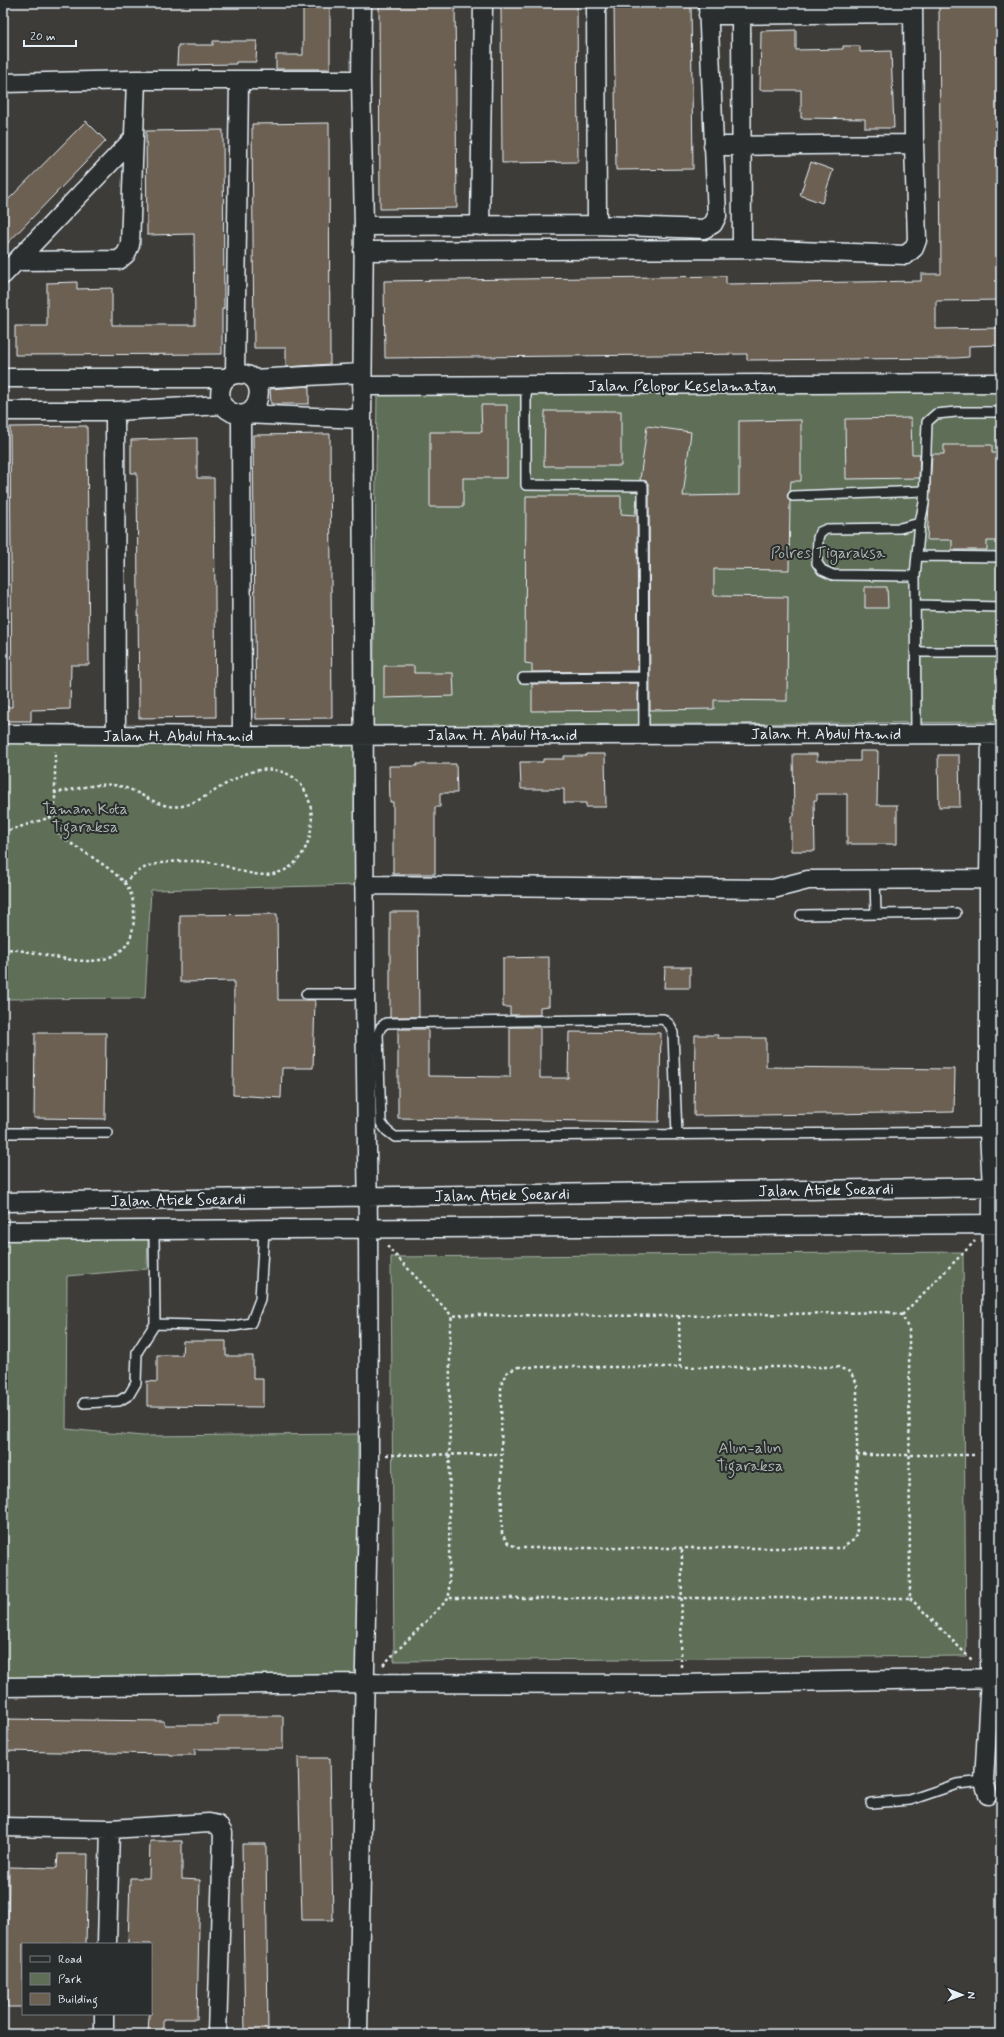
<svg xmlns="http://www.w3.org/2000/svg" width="1004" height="2037" viewBox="0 0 1004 2037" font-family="Mynerve,sans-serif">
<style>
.green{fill:#5f6e56;stroke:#a4b0a7}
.building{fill:#6c6053;stroke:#e8f1f8}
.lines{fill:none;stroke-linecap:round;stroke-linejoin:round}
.lane-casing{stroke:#e8f1f8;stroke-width:12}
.street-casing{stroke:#e8f1f8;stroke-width:21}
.path{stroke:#e8f1f8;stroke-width:2.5;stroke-dasharray:3 3;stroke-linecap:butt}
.lane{stroke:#2a2d2e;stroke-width:9}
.street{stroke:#2a2d2e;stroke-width:18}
.labels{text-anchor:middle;stroke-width:4;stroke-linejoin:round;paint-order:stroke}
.street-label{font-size:16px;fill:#e8f1f8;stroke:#2a2d2e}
.park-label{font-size:16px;fill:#aab6af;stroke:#2a2d2e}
</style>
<rect width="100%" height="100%" fill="#3e3c39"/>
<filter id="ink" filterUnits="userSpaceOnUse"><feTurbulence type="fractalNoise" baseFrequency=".025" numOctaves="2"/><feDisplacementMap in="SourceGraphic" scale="8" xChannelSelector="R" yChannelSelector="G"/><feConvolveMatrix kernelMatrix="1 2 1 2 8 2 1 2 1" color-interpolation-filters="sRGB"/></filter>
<g filter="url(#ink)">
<path class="green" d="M 1001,380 L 1001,722 L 373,726 L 377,394 Z
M 3,736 L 359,736 L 359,885 L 151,890 L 145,998 L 3,999 Z
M 990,1007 L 1001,1007 L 1001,1187 Z
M 3,1233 L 148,1234 L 147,1269 L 67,1276 L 66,1429 L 143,1436 L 358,1434 L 356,1677 L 3,1683 Z
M 963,1252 L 966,1656 L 394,1661 L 391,1257 Z"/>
<path class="building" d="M 303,3 L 330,3 L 330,69 L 276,69 L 276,55 L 303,55 Z
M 379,3 L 455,3 L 457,208 L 380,209 Z
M 501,3 L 577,3 L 578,162 L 502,163 Z
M 614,3 L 691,3 L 693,169 L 616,170 Z
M 939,3 L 1001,3 L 1001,300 L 936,301 L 936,329 L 1001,328 L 1001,345 L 969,346 L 969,357 L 956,358 L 747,360 L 747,354 L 385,358 L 384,281 L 726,276 L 726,284 L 921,281 L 921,274 L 941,274 Z
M 796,30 L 796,50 L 843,49 L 843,46 L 860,46 L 860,52 L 891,51 L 894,128 L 865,128 L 865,119 L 801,118 L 801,90 L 760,90 L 761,31 Z
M 213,41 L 257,41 L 256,62 L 236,62 L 236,64 L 177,65 L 178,45 L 213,45 Z
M 86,121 L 106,141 L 3,248 L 3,205 Z
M 329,123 L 330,364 L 286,367 L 286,348 L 254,348 L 252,124 Z
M 223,130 L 224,309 L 222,309 L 222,354 L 15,355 L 15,326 L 47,326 L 47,283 L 77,282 L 77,289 L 112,288 L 112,325 L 195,325 L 194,234 L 147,235 L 146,131 Z
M 811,162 L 833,170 L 822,203 L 800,195 Z
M 309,386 L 309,404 L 271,404 L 270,389 Z
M 481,405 L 507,405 L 507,478 L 463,478 L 463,507 L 430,507 L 430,432 L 482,432 Z
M 545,411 L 621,411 L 621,466 L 544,466 Z
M 911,418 L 912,454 L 920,454 L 919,478 L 846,479 L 845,419 Z
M 801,420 L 801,481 L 791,481 L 790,491 L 787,496 L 790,501 L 789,570 L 714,569 L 714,596 L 788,597 L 787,701 L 714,700 L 714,709 L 650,710 L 649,486 L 646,481 L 640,480 L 647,426 L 691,432 L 683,496 L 739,495 L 739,421 Z
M 87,426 L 89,665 L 71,665 L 70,709 L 31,710 L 31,721 L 5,721 L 5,707 L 12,707 L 10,427 Z
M 330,434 L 332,718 L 256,719 L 253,435 Z
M 197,438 L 197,478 L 214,478 L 216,717 L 139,718 L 137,473 L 131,473 L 131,440 Z
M 944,445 L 992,445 L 992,453 L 1001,453 L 1001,541 L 987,541 L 987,550 L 952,550 L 952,540 L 927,540 L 932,454 L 944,454 Z
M 526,496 L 621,496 L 621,514 L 635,515 L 637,499 L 638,671 L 532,672 L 532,664 L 525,663 Z
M 865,587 L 887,587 L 888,608 L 865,608 Z
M 384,666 L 414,666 L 414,673 L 453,673 L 454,696 L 384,698 Z
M 638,683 L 638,710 L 532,711 L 532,684 Z
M 860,751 L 878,751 L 877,805 L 897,805 L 897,844 L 847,844 L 847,794 L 817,794 L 817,800 L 814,800 L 815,851 L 791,851 L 791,816 L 794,816 L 793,754 L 817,754 L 817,761 L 860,761 Z
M 586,754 L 605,754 L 606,807 L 586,807 L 586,803 L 564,803 L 564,789 L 521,789 L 520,762 L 543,762 L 543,759 L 564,759 L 564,756 L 586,756 Z
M 938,755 L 959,755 L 960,807 L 939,807 Z
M 417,764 L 456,764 L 457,793 L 440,793 L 440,807 L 435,807 L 435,874 L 393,874 L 393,802 L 390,802 L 389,766 L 417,766 Z
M 390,912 L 418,912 L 419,1017 L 390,1017 Z
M 277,914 L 278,1000 L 315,1000 L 313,1068 L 282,1068 L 281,1098 L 233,1095 L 234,981 L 180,982 L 180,915 Z
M 549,957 L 549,1006 L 540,1007 L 540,1015 L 510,1015 L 510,1007 L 503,1007 L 503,958 Z
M 665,967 L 690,967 L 690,988 L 664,988 Z
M 510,1027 L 540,1027 L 540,1078 L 568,1078 L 569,1032 L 661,1033 L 659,1122 L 398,1118 L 398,1029 L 428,1029 L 428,1076 L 510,1077 Z
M 35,1033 L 106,1033 L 105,1119 L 34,1118 Z
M 695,1035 L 718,1035 L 718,1038 L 766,1038 L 766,1067 L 955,1069 L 954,1112 L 694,1116 Z
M 183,1341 L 226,1341 L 226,1356 L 253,1356 L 253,1379 L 263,1379 L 263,1407 L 147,1406 L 147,1381 L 157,1382 L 157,1355 L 182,1355 Z
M 218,1716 L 283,1716 L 283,1749 L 195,1749 L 195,1755 L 170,1755 L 170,1754 L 3,1751 L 3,1719 L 164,1721 L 164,1725 L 218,1725 Z
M 298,1758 L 330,1758 L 333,1920 L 302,1920 Z
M 150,1841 L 182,1841 L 182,1879 L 200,1880 L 197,2019 L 163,2019 L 163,2034 L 148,2034 L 149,2014 L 151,2014 L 151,1944 L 128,1944 L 130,1878 L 149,1878 Z
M 242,1844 L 266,1844 L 268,2034 L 245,2034 Z
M 58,1854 L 88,1854 L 86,1944 L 23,1944 L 23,2007 L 7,2007 L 9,1867 L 57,1868 Z"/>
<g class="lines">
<g class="lane-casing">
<path id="lane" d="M 526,386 L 526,485 L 643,486 L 644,734
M 793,496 L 924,491
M 920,523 L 924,503 L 927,422 L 936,414 L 956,412 L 1001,412
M 918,556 L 1001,557
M 915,576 L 833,575 L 822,570 L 817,563 L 818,538 L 820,532 L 827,529 L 900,528 L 920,523 L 915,576 L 916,733
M 915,605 L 1001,607
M 915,652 L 1001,652
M 523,678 L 643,677
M 875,880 L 876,914
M 801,915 L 956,913
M 306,994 L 365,994
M 990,1007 L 1001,1007
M 3,1133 L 108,1133
M 677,1135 L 673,1033 L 670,1025 L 663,1019 L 386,1023 L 381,1027 L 378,1034 L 381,1123 L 387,1131 L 395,1137 L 989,1132
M 154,1231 L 155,1324 L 234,1326 L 251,1323 L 260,1299 L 264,1230
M 84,1403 L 119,1401 L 129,1395 L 136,1383 L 137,1352 L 155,1324
M 871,1803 L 910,1800 L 957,1784 L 984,1781"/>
</g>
<g class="street-casing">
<path id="street" d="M 596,3 L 597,225
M 741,14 L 742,249 L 906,255 L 914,248 L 917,240 L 914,144 L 913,3
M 708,15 L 913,13
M 3,83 L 136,80 L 361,80
M 713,146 L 914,144
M 364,226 L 597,225 L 704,229 L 713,224 L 717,216 L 708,3
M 480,226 L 483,3
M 363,251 L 742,249
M 17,261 L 119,260 L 126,254 L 130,245 L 136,80
M 3,275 L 133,139
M 235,374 L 239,80
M 3,378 L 226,378
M 253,379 L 362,373
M 362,386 L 1001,383
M 3,411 L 115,411 L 222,405 C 257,439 276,371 237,374 C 220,376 218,392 222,405
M 115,411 L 116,735
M 244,414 L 362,419
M 241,415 L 242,736
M 3,734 L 242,736 L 1001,734
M 364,885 L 773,889 L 808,880 L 989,879
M 3,1202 L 1001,1187
M 3,1231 L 1001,1224
M 3,1687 L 365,1683 L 681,1684 L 1001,1678
M 988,1795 L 984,1781 L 990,1678 L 992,1187 L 989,1132 L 989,879 L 991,734
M 3,1827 L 110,1829 L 209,1823 L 218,1825 L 223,1833 L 217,2034
M 107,1944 L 110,1829
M 104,2034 L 104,2014
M 358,2034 L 369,1455 L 368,1227 L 365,994 L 362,419 L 364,226 L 361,80 L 362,3"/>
</g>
<path class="path" d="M 54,793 C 75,790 102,780 123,787 C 144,793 159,810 182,806 C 216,798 241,762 279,771 C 324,781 321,858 280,872 C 259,880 238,869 218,864 C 199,859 162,860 144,868 C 137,871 130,878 124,882
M 3,832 L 55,816
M 3,949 C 32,949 73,965 99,960 C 113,958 127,949 131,936 C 136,919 136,894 123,881 C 106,864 78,849 59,835 L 55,816 L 55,751
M 387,1246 L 452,1316
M 888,1312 L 902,1315 L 909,1330 L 910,1598 L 449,1598 L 450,1327 L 452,1316 L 463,1315 L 679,1316 Z
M 902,1315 L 975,1241
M 679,1316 L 680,1367
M 518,1367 L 838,1367 L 850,1372 L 857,1383 L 857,1530 L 855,1539 L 842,1548 L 518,1548 L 508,1543 L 502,1534 L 501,1385 L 506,1373 Z
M 386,1455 L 501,1454
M 857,1455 L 975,1455
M 910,1598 L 973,1661
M 383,1665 L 449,1598
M 681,1667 L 682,1548"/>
<use href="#lane" class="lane"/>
<use href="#street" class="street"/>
</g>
</g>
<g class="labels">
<g class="street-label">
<text x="682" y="391">Jalan Pelopor Keselamatan</text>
<text x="826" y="739">Jalan H. Abdul Hamid</text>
<text x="502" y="740">Jalan H. Abdul Hamid</text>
<text x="178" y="741">Jalan H. Abdul Hamid</text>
<text transform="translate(826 1189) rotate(-1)" y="6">Jalan Atiek Soeardi</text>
<text transform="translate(502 1194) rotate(-1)" y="6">Jalan Atiek Soeardi</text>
<text transform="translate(178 1199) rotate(-1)" y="6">Jalan Atiek Soeardi</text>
</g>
<g class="park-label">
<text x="828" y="558">Polres Tigaraksa</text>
<text x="85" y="814">Taman Kota<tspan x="85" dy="18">Tigaraksa</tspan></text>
<text x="750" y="1453">Alun-alun<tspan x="750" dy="18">Tigaraksa</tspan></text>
</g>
</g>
<rect width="1004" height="2037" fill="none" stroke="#2a2d2e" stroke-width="16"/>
<rect x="8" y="8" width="988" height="2021" fill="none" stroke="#e8f1f8" stroke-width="1.5" filter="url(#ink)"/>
<rect x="22" y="1943" width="130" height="72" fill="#2a2d2e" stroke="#767b7f"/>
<rect x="30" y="1956" width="20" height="6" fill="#2a2d2e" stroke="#767b7f"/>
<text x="58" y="1963" font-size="12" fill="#e8f1f8">Road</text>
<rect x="30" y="1973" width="20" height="12" fill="#5f6e56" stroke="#767b7f"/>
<text x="58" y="1983" font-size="12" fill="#e8f1f8">Park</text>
<rect x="30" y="1993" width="20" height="12" fill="#6c6053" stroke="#767b7f"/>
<text x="58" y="2003" font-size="12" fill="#e8f1f8">Building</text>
<g transform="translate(962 1995) rotate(91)" stroke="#2a2d2e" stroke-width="3" paint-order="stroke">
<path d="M0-3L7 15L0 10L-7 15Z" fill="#e8f1f8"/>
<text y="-6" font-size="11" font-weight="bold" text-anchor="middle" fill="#e8f1f8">N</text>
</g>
<path d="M24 40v6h52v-6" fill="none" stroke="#e8f1f8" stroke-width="2"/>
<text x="30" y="40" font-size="12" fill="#e8f1f8" stroke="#2a2d2e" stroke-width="3" paint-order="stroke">20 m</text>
</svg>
